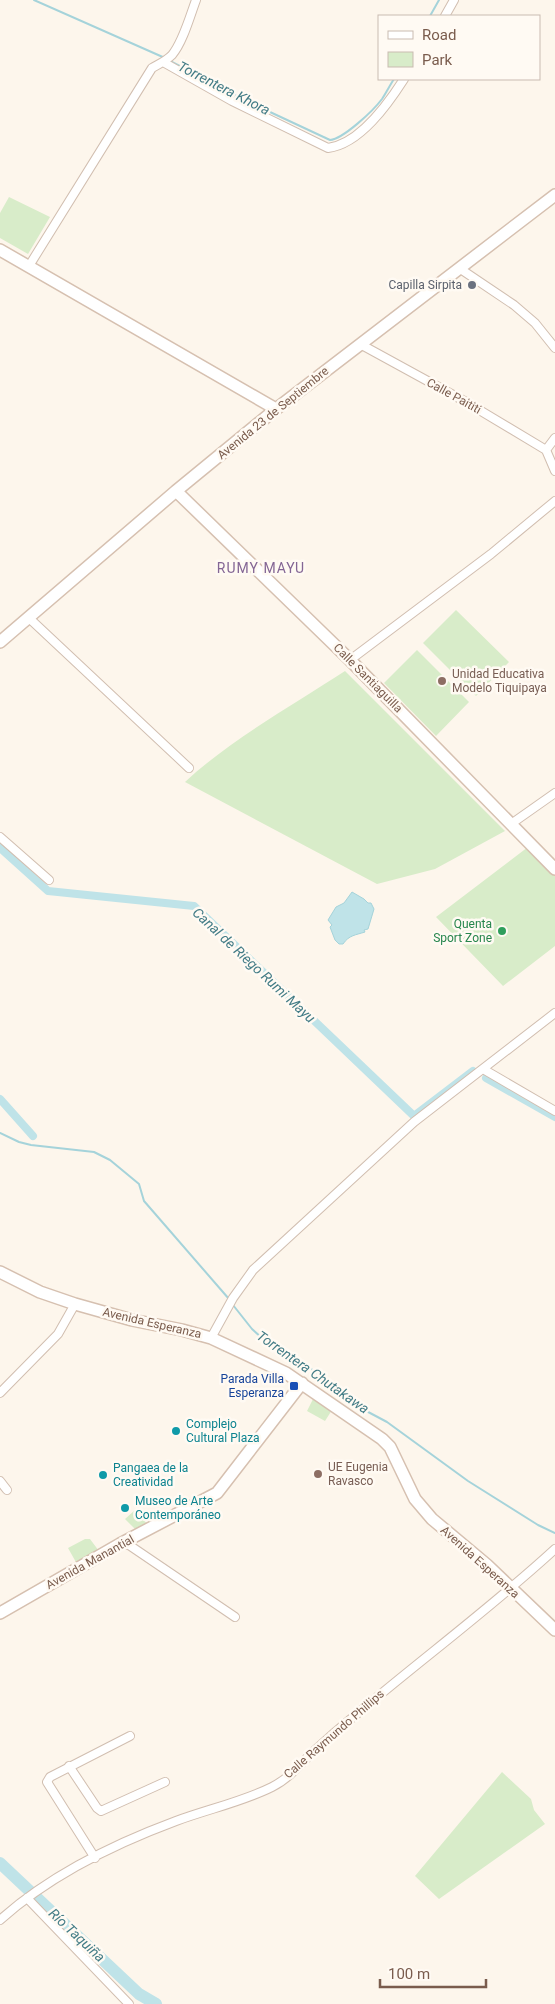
<svg xmlns="http://www.w3.org/2000/svg" width="555" height="2004" viewBox="0 0 555 2004" font-family="Roboto,sans-serif">
<style>
.green{fill:#d8ecc9}
.water{fill:#bfe3e8;stroke:#a5d3da}
.lines{fill:none;stroke-linecap:round;stroke-linejoin:round}
.stream{stroke:#a5d3da;stroke-width:2}
.canal{stroke:#bfe3e8;stroke-width:8}
.river{stroke:#bfe3e8;stroke-width:12}
.street-casing{stroke:#d1beb0;stroke-width:10}
.secondary-casing{stroke:#d6c0b0;stroke-width:14}
.street{stroke:#fff;stroke-width:8}
.secondary{stroke:#fff;stroke-width:11}
.worship-dot{fill:#6b7280;stroke:#fffaf3;stroke-width:2}
.education-dot{fill:#8d6e63;stroke:#fffaf3;stroke-width:2}
.leisure-dot{fill:#2e9e5b;stroke:#fffaf3;stroke-width:2}
.transit-dot{fill:#1a4fb4;stroke:#fffaf3;stroke-width:2}
.culture-dot{fill:#0f9aa8;stroke:#fffaf3;stroke-width:2}
.labels{text-anchor:middle;stroke-width:5;stroke-linejoin:round;paint-order:stroke}
.worship-label{font-size:12px;fill:#5b616d;stroke:#fffaf3;text-anchor:end}
.street-label{font-size:12px;fill:#7a5c4d;stroke:#fffaf3}
.education-label{font-size:12px;fill:#785e54;stroke:#fffaf3;text-anchor:start}
.leisure-label{font-size:12px;fill:#27864d;stroke:#fffaf3;text-anchor:end}
.transit-label{font-size:12px;fill:#164399;stroke:#fffaf3;text-anchor:end}
.culture-label{font-size:12px;fill:#0d838f;stroke:#fffaf3;text-anchor:start}
.water-label{font-size:14px;font-style:italic;fill:#437c86;stroke:#fffaf3}
.neighbourhood-label{font-size:14px;letter-spacing:1px;fill:#846695;stroke:#fffaf3}
</style>
<rect width="100%" height="100%" fill="#fdf6ec"/>
<path class="green" d="M 9,197 L 50,217 L 28,254 L 0,238 L 0,213 Z
M 456,610 L 509,662 L 476,696 L 423,643 Z
M 417,650 L 469,702 L 436,736 L 384,683 Z
M 345,671 L 505,831 L 435,869 L 377,884 L 185,782 C 230,740 293,705 345,671 Z
M 528,847 L 555,876 L 555,946 L 503,986 L 436,917 Z
M 313,1399 L 332,1410 L 325,1421 L 307,1411 Z
M 135,1510 L 149,1526 L 138,1532 L 125,1519 Z
M 85,1539 L 90,1539 L 99,1551 L 77,1564 L 68,1548 Z
M 502,1772 L 531,1799 L 534,1810 L 545,1824 L 439,1899 L 415,1876 Z"/>
<path class="water" d="M 352,892 L 364,899 L 368,903 L 371,903 L 374,909 L 368,929 L 364,930 L 365,932 C 356,935 349,935 343,944 L 339,944 L 335,940 L 330,927 L 332,925 L 328,920 L 336,907 L 344,903 Z"/>
<g class="lines">
<path class="stream" d="M 34,0 L 165,58
M 430,16 L 439,0
M 170,61 L 255,105 L 330,140 C 343,139 373,111 382,99 C 386,93 390,85 394,79
M 0,1133 L 19,1142 L 31,1145 L 94,1152 L 110,1160 L 139,1184 L 144,1201 L 229,1299
M 233,1305 L 252,1329 L 271,1346 L 304,1363 L 355,1405 L 387,1422 L 468,1481 L 538,1525 L 555,1533"/>
<path class="canal" d="M 0,848 L 48,891 L 194,906 L 414,1116 L 473,1071
M 486,1078 L 555,1117
M 0,1099 L 33,1136"/>
<path class="river" d="M 0,1863 L 139,1994 L 156,2004"/>
<g class="street-casing">
<path id="street" d="M 445,16 L 454,0
M 163,62 L 232,101 L 328,148 C 360,144 388,104 404,79
M 29,266 L 152,68 C 159,64 166,61 172,55 C 183,42 190,16 196,0
M 459,268 L 514,305 L 535,323 L 555,348
M 360,344 L 466,402 L 546,450
M 546,450 L 555,471
M 546,450 L 555,438
M 29,618 L 189,768
M 350,660 L 491,554 L 555,501
M 511,824 L 555,793
M 0,837 L 49,880
M 483,1069 L 555,1111
M 211,1338 L 233,1298 L 253,1270 L 414,1122 L 555,1013
M 0,1393 L 58,1334 L 75,1304
M 0,1481 L 7,1490
M 120,1544 L 129,1545 L 235,1617
M 69,1766 L 97,1808 L 101,1811 L 165,1782
M 95,1858 L 47,1782 L 50,1777 L 130,1736
M 27,1898 L 129,2004
M 0,1920 C 50,1875 114,1844 176,1821 C 208,1809 242,1802 272,1787 C 288,1779 300,1765 312,1753 C 327,1739 342,1726 358,1713 C 423,1658 492,1607 555,1549"/>
</g>
<g class="secondary-casing">
<path id="secondary" d="M 0,250 L 276,409
M 176,491 L 350,660 L 555,869
M 0,642 L 176,491 L 276,409 L 555,195
M 0,1272 L 40,1292 L 75,1304 L 132,1320 L 182,1330 L 211,1338 L 286,1373 L 382,1439 L 390,1447 L 415,1499 L 432,1519 L 487,1565 L 555,1630
M 0,1613 L 120,1544 L 217,1493 L 302,1383"/>
</g>
<use href="#street" class="street"/>
<use href="#secondary" class="secondary"/>
</g>
<circle class="worship-dot" cx="472" cy="285" r="5"/>
<g class="education-dot">
<circle cx="442" cy="681" r="5"/>
<circle cx="318" cy="1474" r="5"/>
</g>
<circle class="leisure-dot" cx="502" cy="931" r="5"/>
<rect class="transit-dot" x="289" y="1381" width="10" height="10" rx="2.5"/>
<g class="culture-dot">
<circle cx="176" cy="1431" r="5"/>
<circle cx="103" cy="1475" r="5"/>
<circle cx="125" cy="1508" r="5"/>
</g>
<g class="labels">
<g class="worship-label">
<text x="462" y="289">Capilla Sirpita</text>
</g>
<g class="street-label">
<text transform="translate(454 396) rotate(29)" y="4">Calle Paititi</text>
<text transform="translate(273 413) rotate(-39)" y="4">Avenida 23 de Septiembre</text>
<text transform="translate(368 678) rotate(45)" y="4">Calle Santiaguilla</text>
<text transform="translate(152 1323) rotate(13)" y="4">Avenida Esperanza</text>
<text transform="translate(90 1562) rotate(-29)" y="4">Avenida Manantial</text>
<text transform="translate(480 1562) rotate(42)" y="4">Avenida Esperanza</text>
<text transform="translate(334 1734) rotate(-41)" y="4">Calle Raymundo Phillips</text>
</g>
<g class="education-label">
<text x="452" y="678">Unidad Educativa<tspan x="452" dy="14">Modelo Tiquipaya</tspan></text>
<text x="328" y="1471">UE Eugenia<tspan x="328" dy="14">Ravasco</tspan></text>
</g>
<g class="leisure-label">
<text x="492" y="928">Quenta<tspan x="492" dy="14">Sport Zone</tspan></text>
</g>
<g class="transit-label">
<text x="284" y="1383">Parada Villa<tspan x="284" dy="14">Esperanza</tspan></text>
</g>
<g class="culture-label">
<text x="186" y="1428">Complejo<tspan x="186" dy="14">Cultural Plaza</tspan></text>
<text x="113" y="1472">Pangaea de la<tspan x="113" dy="14">Creatividad</tspan></text>
<text x="135" y="1505">Museo de Arte<tspan x="135" dy="14">Contemporáneo</tspan></text>
</g>
<g class="water-label">
<text transform="translate(224 88) rotate(27)" y="5">Torrentera Khora</text>
<text transform="translate(254 965) rotate(43)" y="5">Canal de Riego Rumi Mayu</text>
<text transform="translate(313 1372) rotate(35)" y="5">Torrentera Chutakawa</text>
<text transform="translate(77 1935) rotate(43)" y="5">Río Taquiña</text>
</g>
<g class="neighbourhood-label">
<text x="261" y="573">RUMY MAYU</text>
</g>
</g>
<rect x="378" y="15" width="162" height="65" fill="#fffaf3" stroke="#cabbb1"/>
<rect x="388" y="31" width="25" height="8" fill="#ffffff" stroke="#cabbb1"/>
<text x="422" y="40" font-size="15" fill="#7a5c4d">Road</text>
<rect x="388" y="52" width="25" height="15" fill="#d8ecc9" stroke="#cabbb1"/>
<text x="422" y="65" font-size="15" fill="#7a5c4d">Park</text>
<path d="M380 1979v8h106v-8" fill="none" stroke="#7a5c4d" stroke-width="2.5"/>
<text x="388" y="1979" font-size="15" fill="#7a5c4d" stroke="#fffaf3" stroke-width="4" paint-order="stroke">100 m</text>
</svg>
